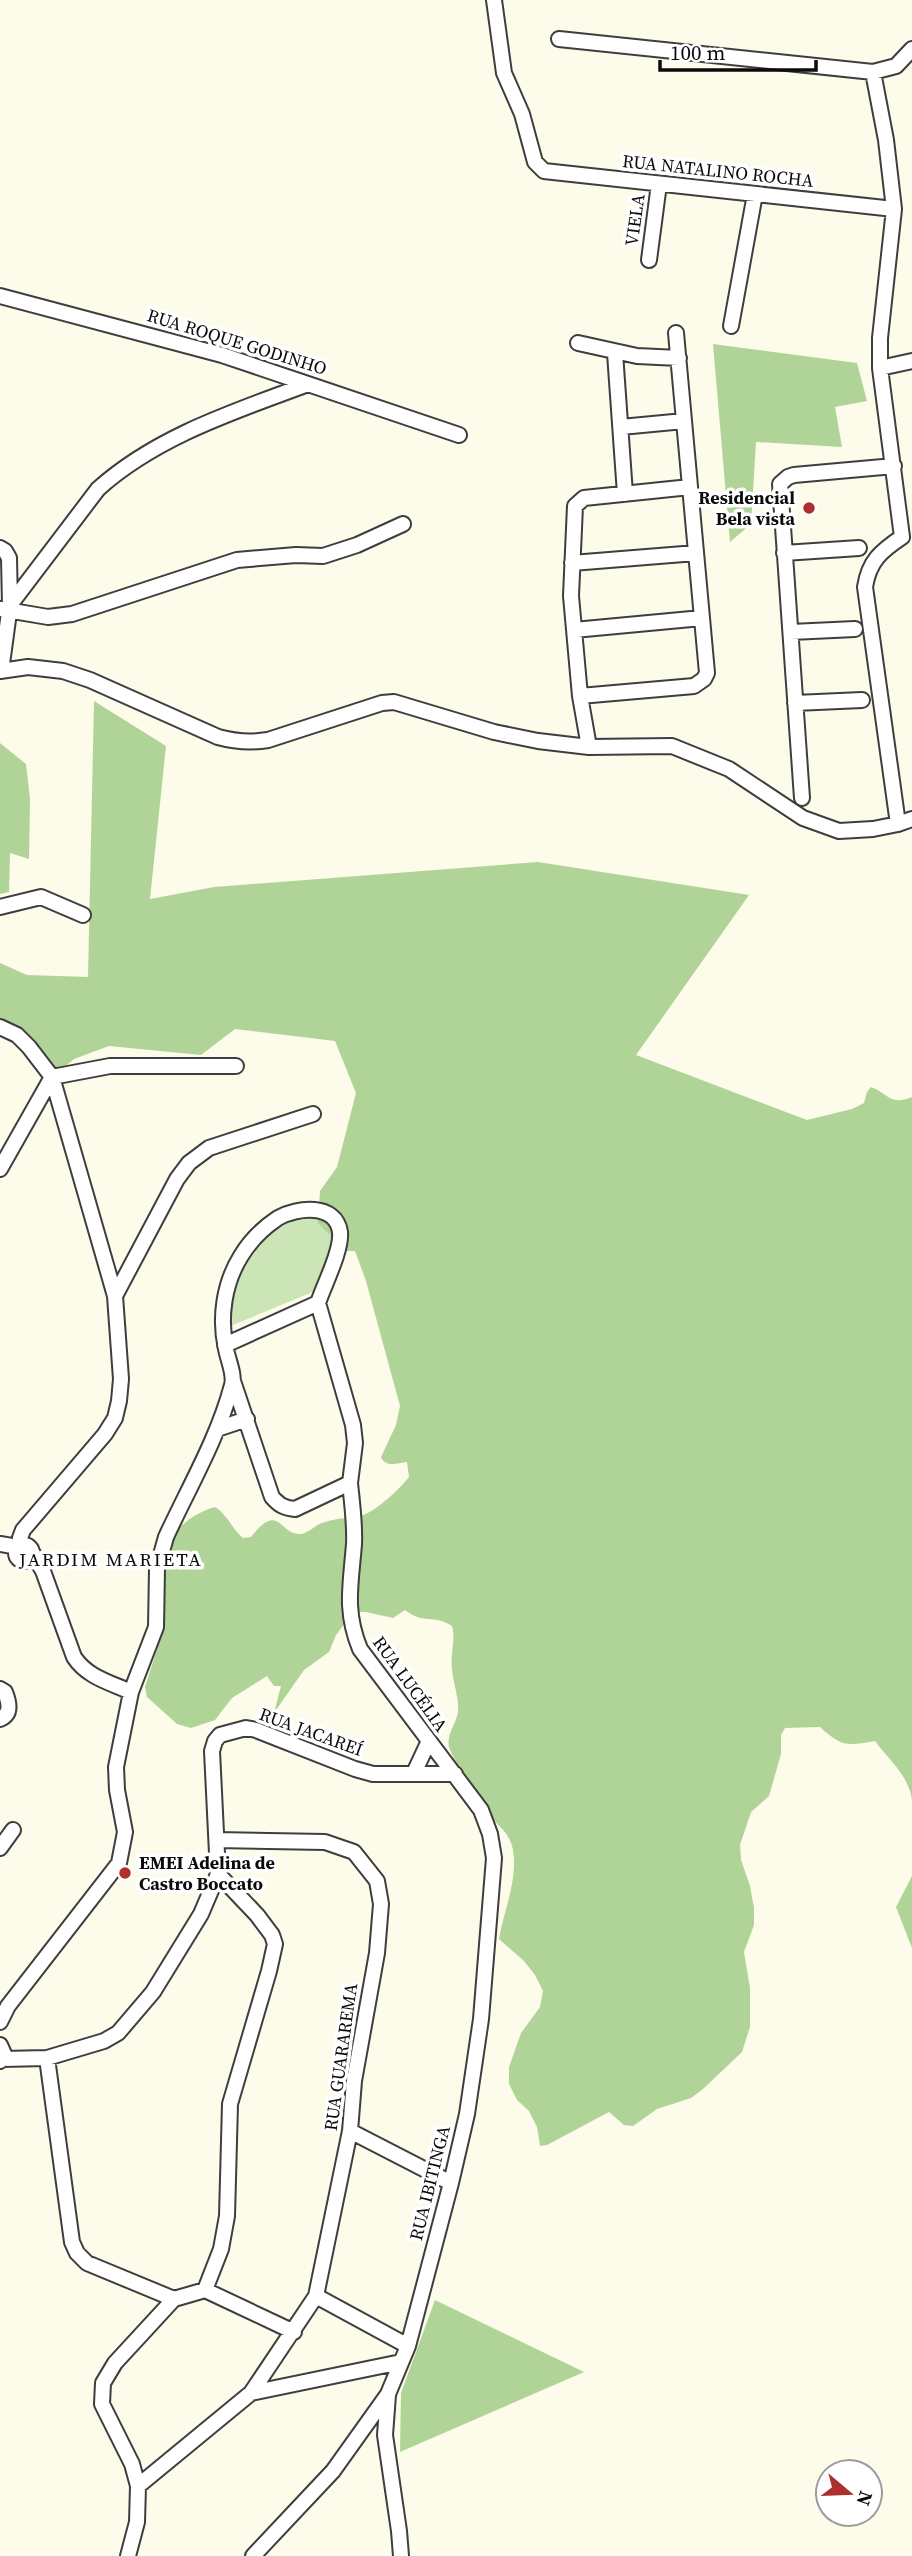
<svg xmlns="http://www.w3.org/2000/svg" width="912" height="2556" viewBox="0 0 912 2556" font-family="'Source Serif 4',serif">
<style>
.green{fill:#cce5b7}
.forest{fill:#b0d497}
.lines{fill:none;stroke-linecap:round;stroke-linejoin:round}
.minor-casing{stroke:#3e3e3e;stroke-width:18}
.minor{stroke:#fff;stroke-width:14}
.poi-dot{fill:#af2e2e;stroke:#fff;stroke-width:2.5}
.labels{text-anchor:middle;stroke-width:7;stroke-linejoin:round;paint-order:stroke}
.street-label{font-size:18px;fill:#0b0b0b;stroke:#fff}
.poi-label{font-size:18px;font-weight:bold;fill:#0b0b0b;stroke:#fff;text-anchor:end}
.neighbourhood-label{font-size:19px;letter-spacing:2px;fill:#0b0b0b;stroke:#fff}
</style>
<rect width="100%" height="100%" fill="#fdfbea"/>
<path class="green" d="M 317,1217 L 334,1234 L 332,1251 L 315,1291 L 228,1327 L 233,1287 L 251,1254 L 273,1232 L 297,1218 Z"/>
<path class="forest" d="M 713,344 L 857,363 L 867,401 L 835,407 L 842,447 L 756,442 L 751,524 L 730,542 Z
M 94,701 L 166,746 L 150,899 L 214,887 L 538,862 L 749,895 L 636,1055 L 807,1120 L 852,1109 L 864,1103 L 867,1092 L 871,1087 C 889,1094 890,1106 912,1097 L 912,1800 C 909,1776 889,1760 875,1741 C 846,1746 842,1747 820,1727 L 785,1728 L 781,1735 L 781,1754 L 769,1796 L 751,1812 L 740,1845 L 741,1860 L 750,1886 L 754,1908 L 754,1925 L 744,1952 L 750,1988 L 750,2027 L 742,2052 L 703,2089 L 691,2098 L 657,2109 L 633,2126 L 624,2125 L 609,2112 L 547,2145 L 540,2146 L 537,2127 L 529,2111 L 517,2100 L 509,2084 L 509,2067 L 521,2033 L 540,2007 L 543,1991 L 535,1975 L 524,1961 L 499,1939 C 504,1909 518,1881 513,1850 C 509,1830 497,1826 486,1812 C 478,1800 453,1760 449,1747 C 446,1734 457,1723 458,1711 C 459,1698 453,1682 452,1669 C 450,1654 456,1640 452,1626 C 434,1614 424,1625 405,1610 L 393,1618 L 366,1612 L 353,1612 L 336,1635 L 329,1652 L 304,1670 L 274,1713 L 281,1686 L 274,1686 L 267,1676 L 232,1698 L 215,1720 L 191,1728 L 177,1724 L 147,1697 L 145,1687 L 163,1630 L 164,1547 C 175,1528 195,1512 215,1507 C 227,1514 232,1529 243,1538 L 251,1537 C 280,1500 279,1536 301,1534 C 309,1533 316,1524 325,1522 C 337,1518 350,1518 363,1515 C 377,1510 400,1489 409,1477 L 407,1462 C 397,1463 386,1468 381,1457 L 396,1425 L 400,1406 L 366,1281 L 355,1251 L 333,1251 L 330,1235 L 318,1223 L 320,1191 L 337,1167 L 356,1093 L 335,1041 L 235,1029 L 201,1055 L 109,1046 L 74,1059 L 46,1082 L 15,1036 L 0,1029 L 0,963 L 27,975 L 88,977 Z
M 0,743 L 26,764 L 30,799 L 29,859 L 10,853 L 9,892 L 0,894 Z
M 912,1876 L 912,1948 L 896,1907 Z
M 435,2300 L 584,2372 L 400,2452 L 401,2393 Z"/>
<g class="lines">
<g class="minor-casing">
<path id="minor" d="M 494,0 L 504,73 L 522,114 L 535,162 L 544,171 L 894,209
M 559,39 L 873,72 L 886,140 L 894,209 L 880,338 L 880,368 L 902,537 C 881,551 869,561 865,587 L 898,824
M 873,72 L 896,66 L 912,49
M 649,260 L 659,184
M 0,296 L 222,355 L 459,435
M 731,326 L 755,194
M 578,343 L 637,356 L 679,358
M 615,353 L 625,494
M 880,368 L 912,361
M 621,427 L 684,421
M 0,548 L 5,551 L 9,558 L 10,605
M 784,553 L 859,548
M 572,563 L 696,553
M 1,609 L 48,617 L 72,614 L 237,560 L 296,555 L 323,556 L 357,545 L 403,524
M 574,630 L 702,618
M 791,632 L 855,629
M 0,671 L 28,667 L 63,671 L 90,680 L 218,737 C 236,742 250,743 268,740 L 382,703 L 394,702 L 494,732 L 538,741 L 589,747 L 672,746 L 729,769 L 803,818 L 839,831 L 873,829 L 898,824 L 912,819
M 1,671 L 10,605 L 98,489 C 157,436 236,411 308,384
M 580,696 L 694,686 L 704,679 L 707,673 L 676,333
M 795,703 L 862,700
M 589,747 L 580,696 L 571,596 L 575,506 L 584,498 L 690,487
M 802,798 L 780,484 L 788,477 L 794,475 L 894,466
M 0,907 L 41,897 L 83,915
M 0,1027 L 17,1035 L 29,1047 L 52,1077 L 115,1296
M 0,1169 L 52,1077 L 110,1066 L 236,1066
M 225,1345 L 318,1303 L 353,1425 L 355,1443 L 350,1483 L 295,1509 C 284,1508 279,1505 272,1497 L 233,1381
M 217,1429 L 247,1419
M 0,1544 L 18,1547
M16 1553a8 8 0 1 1 16 0a8 8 0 1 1-16 0Z
M 20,1546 L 20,1538 L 23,1530 L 105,1434 L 115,1418 L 119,1401 L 121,1379 L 115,1296 L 177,1179 L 189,1163 L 209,1148 L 313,1114
M 32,1552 L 43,1571 L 74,1657 C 87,1677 109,1682 131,1692 L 156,1627 L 157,1569 L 166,1537 C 189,1487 218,1438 232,1385 C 235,1375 228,1360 226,1349 C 219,1318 224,1283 241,1256 C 250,1241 263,1228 278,1218 C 297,1207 336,1203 340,1232 C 342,1250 324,1285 318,1303
M 0,1689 L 5,1692 C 9,1702 12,1714 0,1719
M 414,1773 L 428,1743
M 217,1840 L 325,1842 L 354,1852 L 377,1881 L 381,1904 L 377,1953 L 354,2081 L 350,2131 L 316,2296 L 251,2393
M 0,1848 L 13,1830
M 0,2022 L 8,2006 L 119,1863 L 125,1832 L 117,1790 L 116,1767 L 131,1692
M 0,2045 L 4,2054 L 0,2061
M 47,2058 L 72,2242 L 77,2253 L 87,2263 L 174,2299
M 2,2059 L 47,2058 L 104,2041 L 118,2033 L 153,1992 L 201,1914 L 218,1874 L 212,1751 L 215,1741 L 220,1735 L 246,1728 L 256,1730 L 355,1769 L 373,1774 L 455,1774
M 350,2131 L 451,2183
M 205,2290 L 294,2332
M 316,2296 L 408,2346
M 388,2395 L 385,2435 L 399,2531 L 401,2556
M 138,2486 L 251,2393 L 401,2362
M 128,2556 L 137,2522 L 138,2486 L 132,2464 L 102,2404 L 103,2383 L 115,2363 L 174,2299 L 205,2290 L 221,2249 L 227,2216 L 230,2104 L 269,1971 L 275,1944 L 272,1935 L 257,1915 L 218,1874
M 253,2556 L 333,2471 L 388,2394 L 408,2346 L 451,2183 L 467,2114 L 481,2019 L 494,1858 L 490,1834 L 481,1810 L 360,1649 C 344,1610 351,1584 354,1544 C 355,1524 352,1503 350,1483"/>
</g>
<use href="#minor" class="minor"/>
</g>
<g class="poi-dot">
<circle cx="809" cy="508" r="7"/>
<circle cx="125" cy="1873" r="7"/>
</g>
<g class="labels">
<g class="street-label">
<text transform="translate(718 171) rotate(6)" y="6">RUA NATALINO ROCHA</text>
<text transform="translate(635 220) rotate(-82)" y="6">VIELA</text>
<text transform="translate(237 342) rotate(17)" y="6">RUA ROQUE GODINHO</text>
<text transform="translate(410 1684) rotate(54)" y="6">RUA LUCÉLIA</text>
<text transform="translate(311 1732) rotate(20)" y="6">RUA JACAREÍ</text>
<text transform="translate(341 2057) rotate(-82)" y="6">RUA GUARAREMA</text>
<text transform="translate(430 2183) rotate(-76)" y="6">RUA IBITINGA</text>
</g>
<g class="poi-label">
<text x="795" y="504">Residencial<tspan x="795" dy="21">Bela vista</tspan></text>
<text x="139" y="1869" text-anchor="start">EMEI Adelina de<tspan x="139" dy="21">Castro Boccato</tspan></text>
</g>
<g class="neighbourhood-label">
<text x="111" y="1566">JARDIM MARIETA</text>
</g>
</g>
<g transform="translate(849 2493) rotate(109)"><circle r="33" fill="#ffffff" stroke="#9d9d9d" stroke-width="2"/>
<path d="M0-5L12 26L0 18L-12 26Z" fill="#af2e2e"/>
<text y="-10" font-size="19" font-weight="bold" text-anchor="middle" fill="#0b0b0b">N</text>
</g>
<path d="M660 60v10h156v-10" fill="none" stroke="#0b0b0b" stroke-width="3.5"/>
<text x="670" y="60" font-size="21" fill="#0b0b0b" stroke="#ffffff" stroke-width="5" paint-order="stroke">100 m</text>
</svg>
